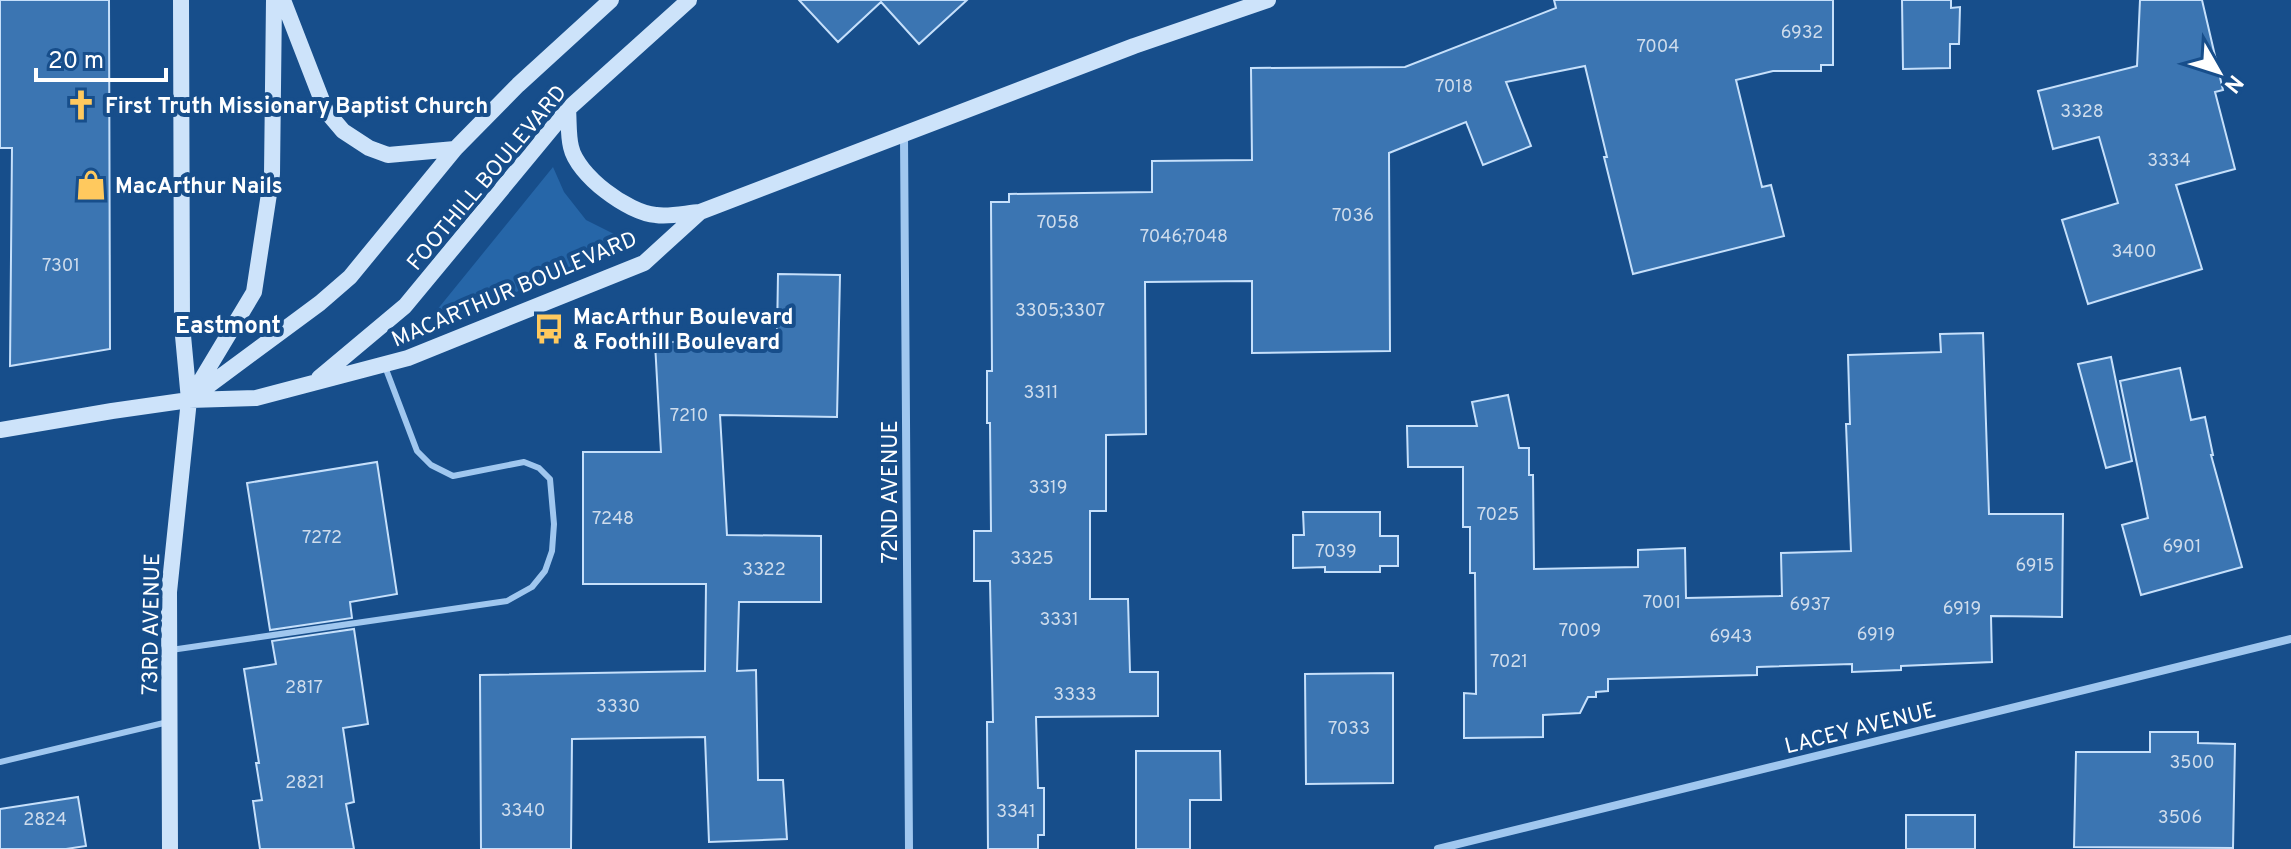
<svg xmlns="http://www.w3.org/2000/svg" width="2291" height="849" viewBox="0 0 2291 849" font-family="Overpass,sans-serif">
<style>
.green{fill:#2666a8}
.building{fill:#3b75b2;stroke:#c6e0fb;stroke-width:2}
.lines{fill:none;stroke-linecap:round;stroke-linejoin:round}
.lane{stroke:#a0c7ef;stroke-width:6}
.street{stroke:#a0c7ef;stroke-width:8}
.secondary{stroke:#cde3fa;stroke-width:16}
.labels{text-anchor:middle;stroke-width:8;stroke-linejoin:round;paint-order:stroke}
.number-label{font-size:18px;fill:#cedcec}
.poi-label{font-size:22px;font-weight:bold;fill:#fff;stroke:#174e8b;text-anchor:start}
.street-label{font-size:22px;fill:#fff;stroke:#174e8b}
.neighbourhood-label{font-size:24px;font-weight:bold;fill:#fff;stroke:#174e8b}
</style>
<rect width="100%" height="100%" fill="#174e8b"/>
<path class="green" d="M 553,167 L 564,192 L 586,220 L 632,243 L 476,309 L 428,321 Z"/>
<path class="building" d="M 0,0 L 109,0 L 110,349 L 10,366 L 12,148 L 0,148 Z
M 799,0 L 967,0 L 919,44 L 881,2 L 838,42 Z
M 1554,0 L 1833,0 L 1833,65 L 1821,65 L 1821,71 L 1773,71 L 1736,80 L 1762,187 L 1771,185 L 1784,236 L 1633,274 L 1604,157 L 1607,157 L 1585,66 L 1506,82 L 1531,146 L 1483,165 L 1466,122 L 1389,153 L 1390,351 L 1252,353 L 1252,281 L 1145,282 L 1146,434 L 1106,435 L 1106,511 L 1090,511 L 1090,599 L 1128,599 L 1130,672 L 1158,672 L 1158,716 L 1036,717 L 1038,788 L 1044,788 L 1044,835 L 1038,835 L 1038,849 L 988,849 L 987,722 L 993,722 L 990,581 L 974,581 L 974,531 L 991,531 L 990,423 L 987,423 L 987,371 L 992,371 L 991,202 L 1009,202 L 1009,194 L 1152,192 L 1152,161 L 1252,160 L 1251,68 L 1405,67 L 1556,8 Z
M 1902,0 L 1951,0 L 1951,8 L 1960,7 L 1959,44 L 1950,44 L 1950,68 L 1903,69 Z
M 2140,0 L 2202,0 L 2223,90 L 2215,92 L 2235,169 L 2176,185 L 2202,269 L 2088,304 L 2062,220 L 2118,203 L 2099,137 L 2053,149 L 2038,91 L 2137,66 Z
M 778,274 L 840,275 L 837,417 L 720,415 L 727,535 L 821,536 L 821,602 L 739,602 L 737,671 L 756,670 L 758,780 L 783,780 L 787,839 L 709,842 L 705,737 L 572,739 L 571,849 L 481,849 L 480,675 L 705,671 L 706,584 L 583,584 L 583,452 L 661,452 L 655,343 L 777,336 Z
M 1983,333 L 1989,514 L 2063,514 L 2062,617 L 1991,616 L 1992,662 L 1901,666 L 1901,670 L 1852,672 L 1852,664 L 1757,667 L 1757,675 L 1608,679 L 1608,691 L 1596,692 L 1596,697 L 1588,697 L 1580,713 L 1543,715 L 1543,737 L 1464,738 L 1464,693 L 1476,694 L 1475,573 L 1470,573 L 1470,527 L 1463,527 L 1463,467 L 1408,467 L 1407,426 L 1477,426 L 1472,402 L 1508,395 L 1519,448 L 1529,448 L 1529,475 L 1533,475 L 1534,569 L 1638,567 L 1638,550 L 1685,548 L 1686,598 L 1782,596 L 1781,553 L 1851,551 L 1846,424 L 1850,424 L 1848,355 L 1941,352 L 1940,334 Z
M 2111,357 L 2132,461 L 2106,468 L 2078,364 Z
M 2180,368 L 2191,420 L 2205,417 L 2213,455 L 2211,455 L 2242,567 L 2141,595 L 2122,525 L 2148,518 L 2120,381 Z
M 377,462 L 397,594 L 350,602 L 352,618 L 270,630 L 247,483 Z
M 1303,512 L 1380,512 L 1380,536 L 1398,536 L 1398,566 L 1380,566 L 1380,572 L 1325,572 L 1325,567 L 1293,568 L 1293,535 L 1304,535 Z
M 354,629 L 368,724 L 343,728 L 354,802 L 346,804 L 354,849 L 260,849 L 253,801 L 262,800 L 256,763 L 259,763 L 244,669 L 276,664 L 272,641 Z
M 1393,673 L 1393,783 L 1306,784 L 1305,674 Z
M 2150,732 L 2198,732 L 2198,743 L 2235,744 L 2233,848 L 2074,847 L 2076,752 L 2150,752 Z
M 1136,751 L 1220,751 L 1221,800 L 1190,800 L 1190,849 L 1136,849 Z
M 78,797 L 86,846 L 66,849 L 0,849 L 0,809 Z
M 1906,815 L 1975,815 L 1975,849 L 1906,849 Z"/>
<g class="lines">
<path class="lane" d="M 171,650 L 507,601 L 532,587 L 545,571 L 552,551 L 554,524 L 550,479 L 539,468 L 524,462 L 453,476 L 431,465 L 417,451 L 384,364
M 0,762 L 168,722"/>
<path class="street" d="M 904,136 L 909,849
M 1438,849 L 2291,639"/>
<path class="secondary" d="M 283,0 L 326,111 L 343,131 L 369,148 L 388,155 L 455,149
M 568,109 C 569,121 568,135 571,147 C 577,175 628,213 656,215 C 670,217 686,213 700,212 L 1134,46 L 1268,0
M 319,378 L 405,306 L 568,109 L 689,0
M 194,392 L 254,292 L 272,174 L 274,0
M 189,400 L 320,303 L 350,277 L 455,149 L 518,85 L 611,0
M 0,430 L 112,411 L 189,400 L 256,398 L 408,358 L 644,263 L 700,212
M 170,849 L 169,592 L 189,400 L 182,325 L 181,0"/>
</g>
<defs>
<g id="church-bare" transform="scale(2.4)"><path d="M-1.2-6h2.4v3.5h3.3v2.4h-3.3V6h-2.4V-.1h-3.3v-2.4h3.3Z" fill="#ffc95e" stroke="#174e8b" stroke-width="2.5" paint-order="stroke"/></g>
<g id="shop-bare" transform="scale(2.4)"><path d="M-5-2.5h2.3a2.7 3.5 0 0 1 5.4 0H5L5.5 6h-11ZM-1.5-2.5h3a1.5 2.3 0 0 0-3 0Z" fill="#ffc95e" stroke="#174e8b" stroke-width="2.5" paint-order="stroke"/></g>
<g id="bus-bare" transform="scale(2.4)"><path d="M-5-6H5V4H4V6H2V4H-2V6H-4V4H-5ZM-3.5-4V0h7V-4ZM-3.5 1.2v1.5H-2V1.2ZM2 1.2v1.5H3.5V1.2Z" fill="#ffc95e" stroke="#174e8b" stroke-width="2.5" paint-order="stroke"/></g>
</defs>
<g fill-rule="evenodd">
<use href="#church-bare" x="81" y="105"/>
<use href="#shop-bare" x="91" y="185"/>
<use href="#bus-bare" x="549" y="329"/>
</g>
<g class="labels">
<g class="number-label">
<text x="1802" y="38">6932</text>
<text x="1658" y="52">7004</text>
<text x="1454" y="92">7018</text>
<text x="2082" y="117">3328</text>
<text x="2169" y="166">3334</text>
<text x="1353" y="221">7036</text>
<text x="1058" y="228">7058</text>
<text x="1184" y="242">7046;7048</text>
<text x="2134" y="257">3400</text>
<text x="61" y="271">7301</text>
<text x="1060" y="316">3305;3307</text>
<text x="1041" y="398">3311</text>
<text x="689" y="421">7210</text>
<text x="1048" y="493">3319</text>
<text x="1498" y="520">7025</text>
<text x="613" y="524">7248</text>
<text x="322" y="543">7272</text>
<text x="2182" y="552">6901</text>
<text x="1336" y="557">7039</text>
<text x="1032" y="564">3325</text>
<text x="2035" y="571">6915</text>
<text x="764" y="575">3322</text>
<text x="1662" y="608">7001</text>
<text x="1810" y="610">6937</text>
<text x="1962" y="614">6919</text>
<text x="1059" y="625">3331</text>
<text x="1580" y="636">7009</text>
<text x="1876" y="640">6919</text>
<text x="1731" y="642">6943</text>
<text x="1509" y="667">7021</text>
<text x="304" y="693">2817</text>
<text x="1075" y="700">3333</text>
<text x="618" y="712">3330</text>
<text x="1349" y="734">7033</text>
<text x="2192" y="768">3500</text>
<text x="305" y="788">2821</text>
<text x="523" y="816">3340</text>
<text x="1016" y="817">3341</text>
<text x="2180" y="823">3506</text>
<text x="45" y="825">2824</text>
</g>
<g class="poi-label">
<text x="105" y="113">First Truth Missionary Baptist Church</text>
<text x="115" y="193">MacArthur Nails</text>
<text x="573" y="324">MacArthur Boulevard<tspan x="573" dy="25">&amp; Foothill Boulevard</tspan></text>
</g>
<g class="street-label">
<text transform="translate(486 177) rotate(-50)" y="8">FOOTHILL BOULEVARD</text>
<text transform="translate(514 288) rotate(-23)" y="8">MACARTHUR BOULEVARD</text>
<text transform="translate(889 492) rotate(-90)" y="8">72ND AVENUE</text>
<text transform="translate(150 624) rotate(-89)" y="8">73RD AVENUE</text>
<text transform="translate(1860 727) rotate(-14)" y="8">LACEY AVENUE</text>
</g>
<g class="neighbourhood-label">
<text x="228" y="333">Eastmont</text>
</g>
</g>
<g transform="translate(2219 72) rotate(129)" stroke="#174e8b" stroke-width="6" paint-order="stroke">
<path d="M0-6L14 30L0 20L-14 30Z" fill="#ffffff"/>
<text y="-12" font-size="22" font-weight="bold" text-anchor="middle" fill="#ffffff">N</text>
</g>
<path d="M36 68v12h130v-12" fill="none" stroke="#ffffff" stroke-width="4"/>
<text x="48" y="68" font-size="24" fill="#ffffff" stroke="#174e8b" stroke-width="6" paint-order="stroke">20 m</text>
</svg>
